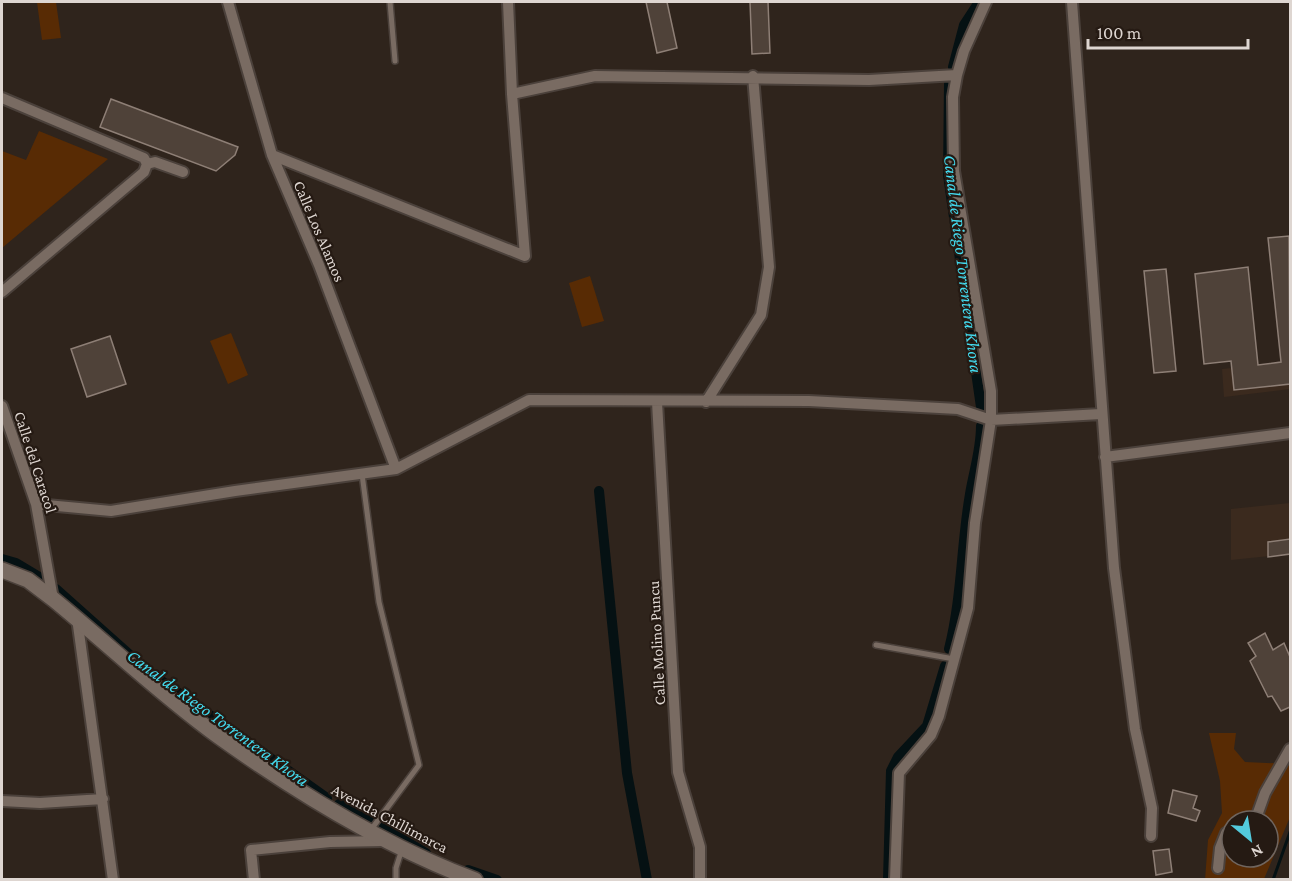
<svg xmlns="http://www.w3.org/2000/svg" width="1292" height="881" viewBox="0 0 1292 881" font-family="'Crimson Pro',serif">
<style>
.built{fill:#3b2a1e}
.green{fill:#582b04;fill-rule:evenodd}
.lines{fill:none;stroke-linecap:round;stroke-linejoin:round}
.stream{stroke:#051113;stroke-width:3}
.canal{stroke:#051113;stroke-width:10}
.building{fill:#4f4239;stroke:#8e7f76;stroke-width:1.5}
.lane-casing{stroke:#4b413b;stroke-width:8}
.street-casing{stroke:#4b413b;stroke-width:14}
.secondary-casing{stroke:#4b413b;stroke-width:18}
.lane{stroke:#796b62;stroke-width:5}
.street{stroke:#796b62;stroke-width:10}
.secondary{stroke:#796b62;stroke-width:15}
.labels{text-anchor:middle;stroke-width:4.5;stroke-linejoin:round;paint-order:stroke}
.street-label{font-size:16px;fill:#ded6d1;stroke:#251a13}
.water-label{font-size:18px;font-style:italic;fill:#43daee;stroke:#251a13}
</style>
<rect width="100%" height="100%" fill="#2f241c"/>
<path class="built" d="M 1290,362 L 1290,389 L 1224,397 L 1222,369 Z
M 1290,503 L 1290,554 L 1231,560 L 1231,509 Z"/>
<path class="green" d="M 37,2 L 56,2 L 61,38 L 42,40 Z
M 39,131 L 108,159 L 2,248 L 2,151 L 26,160 Z
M 590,276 L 604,321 L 582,327 L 569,283 Z
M 231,333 L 248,375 L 228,384 L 210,341 Z
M 1209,733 L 1236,733 L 1234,749 L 1245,762 L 1290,764 L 1290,817 L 1264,879 L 1205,880 L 1208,840 L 1222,813 L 1220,781 ZM 1232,821 L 1268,821 L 1268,857 L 1232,857 Z"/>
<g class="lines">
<path class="stream" d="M 1273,880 L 1290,832"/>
<path class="canal" d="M 953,67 L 964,25 L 979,2
M 949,84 L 948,175 L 981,407
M 599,491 L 627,773 L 647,880
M 2,559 L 16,563 L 41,578
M 56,589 L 149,672 L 327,798
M 949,649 C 962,598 961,546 970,494 C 974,470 981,450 981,426
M 339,804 L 371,821
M 380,826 L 426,853
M 468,870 L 497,880
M 888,880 L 891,771 L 898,757 L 927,726 L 945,666"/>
</g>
<path class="building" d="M 646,2 L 667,2 L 677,48 L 657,53 Z
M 750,2 L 768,2 L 770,53 L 752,54 Z
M 111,99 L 238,147 L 235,155 L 216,171 L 100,127 Z
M 1289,236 L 1290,384 L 1234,390 L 1231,361 L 1204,364 L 1195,274 L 1248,267 L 1258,365 L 1281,362 L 1268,238 Z
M 1166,269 L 1176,371 L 1154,373 L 1144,271 Z
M 110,336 L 126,384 L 87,397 L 71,349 Z
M 1290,539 L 1290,554 L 1268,557 L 1268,542 Z
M 1265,633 L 1273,650 L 1284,643 L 1290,657 L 1290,707 L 1281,711 L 1272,696 L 1268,697 L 1250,661 L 1256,656 L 1248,643 Z
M 1173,790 L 1197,796 L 1193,808 L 1200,811 L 1196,821 L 1168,813 Z
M 1169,849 L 1172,872 L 1156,875 L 1153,851 Z"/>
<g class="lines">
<g class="lane-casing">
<path id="lane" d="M 390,2 L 395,61
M 362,474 L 379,602 L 419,765 L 370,831
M 876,645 L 954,659
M 396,880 L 396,868 L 402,849"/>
</g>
<g class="street-casing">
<path id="street" d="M 228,2 L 272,155 L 319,265 L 396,469
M 1072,2 L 1114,568 L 1135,729 L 1152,808 L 1151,836
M 512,94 L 595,76 L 869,80 L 957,75
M 2,98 L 144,158 L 147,164
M 272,155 L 525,256 L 512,94 L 508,2
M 147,164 L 155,162 L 183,172
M 2,292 L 144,172 L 147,164
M 657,402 L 678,772 L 700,847 L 700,880
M 706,402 L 761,315 L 769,267 L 753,76
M 2,406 L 36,504 L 53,599
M 1105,457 L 1290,433
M 36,504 L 111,511 L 235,491 L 396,469 L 529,400 L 809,401 L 958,409 L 991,420 L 1101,414
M 77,618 L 113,880
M 2,801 L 40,803 L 103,799
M 1255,821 L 1265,793 L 1290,749
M 1218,868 L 1220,848 L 1226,833 L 1232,830
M 254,880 L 251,850 L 330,842 L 384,841
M 895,880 L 899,773 L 931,735 L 939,716 L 968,608 L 975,523 L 991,420 L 991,391 L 954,171 L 953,97 L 957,75 L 964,51 L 986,2"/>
</g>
<g class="secondary-casing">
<path id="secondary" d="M 2,570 L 28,580 L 53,599 C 108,644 160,694 218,736 C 295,791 386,847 475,880"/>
</g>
<use href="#lane" class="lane"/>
<use href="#street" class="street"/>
<use href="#secondary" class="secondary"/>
</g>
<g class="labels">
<g class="street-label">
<text transform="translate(320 231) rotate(67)" y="6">Calle Los Alamos</text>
<text transform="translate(36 462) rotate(72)" y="6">Calle del Caracol</text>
<text transform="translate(656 643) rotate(-93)" y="6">Calle Molino Puncu</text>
<text transform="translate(390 818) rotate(28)" y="6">Avenida Chillimarca</text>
</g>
<g class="water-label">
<text transform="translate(963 264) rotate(83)" y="6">Canal de Riego Torrentera Khora</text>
<text transform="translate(218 718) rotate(36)" y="6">Canal de Riego Torrentera Khora</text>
</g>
</g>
<rect width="1292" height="881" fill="none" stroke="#ded6d1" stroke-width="6"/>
<g transform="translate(1250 839) rotate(150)"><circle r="28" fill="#251a13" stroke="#6f655f" stroke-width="1.5"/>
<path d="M0-4.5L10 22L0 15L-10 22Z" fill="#53cadc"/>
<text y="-9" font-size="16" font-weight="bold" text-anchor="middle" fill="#ded6d1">N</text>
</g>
<path d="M1088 39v9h160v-9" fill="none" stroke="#ded6d1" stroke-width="3"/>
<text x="1097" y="39" font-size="18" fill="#ded6d1" stroke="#251a13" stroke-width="4.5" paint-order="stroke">100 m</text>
</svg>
